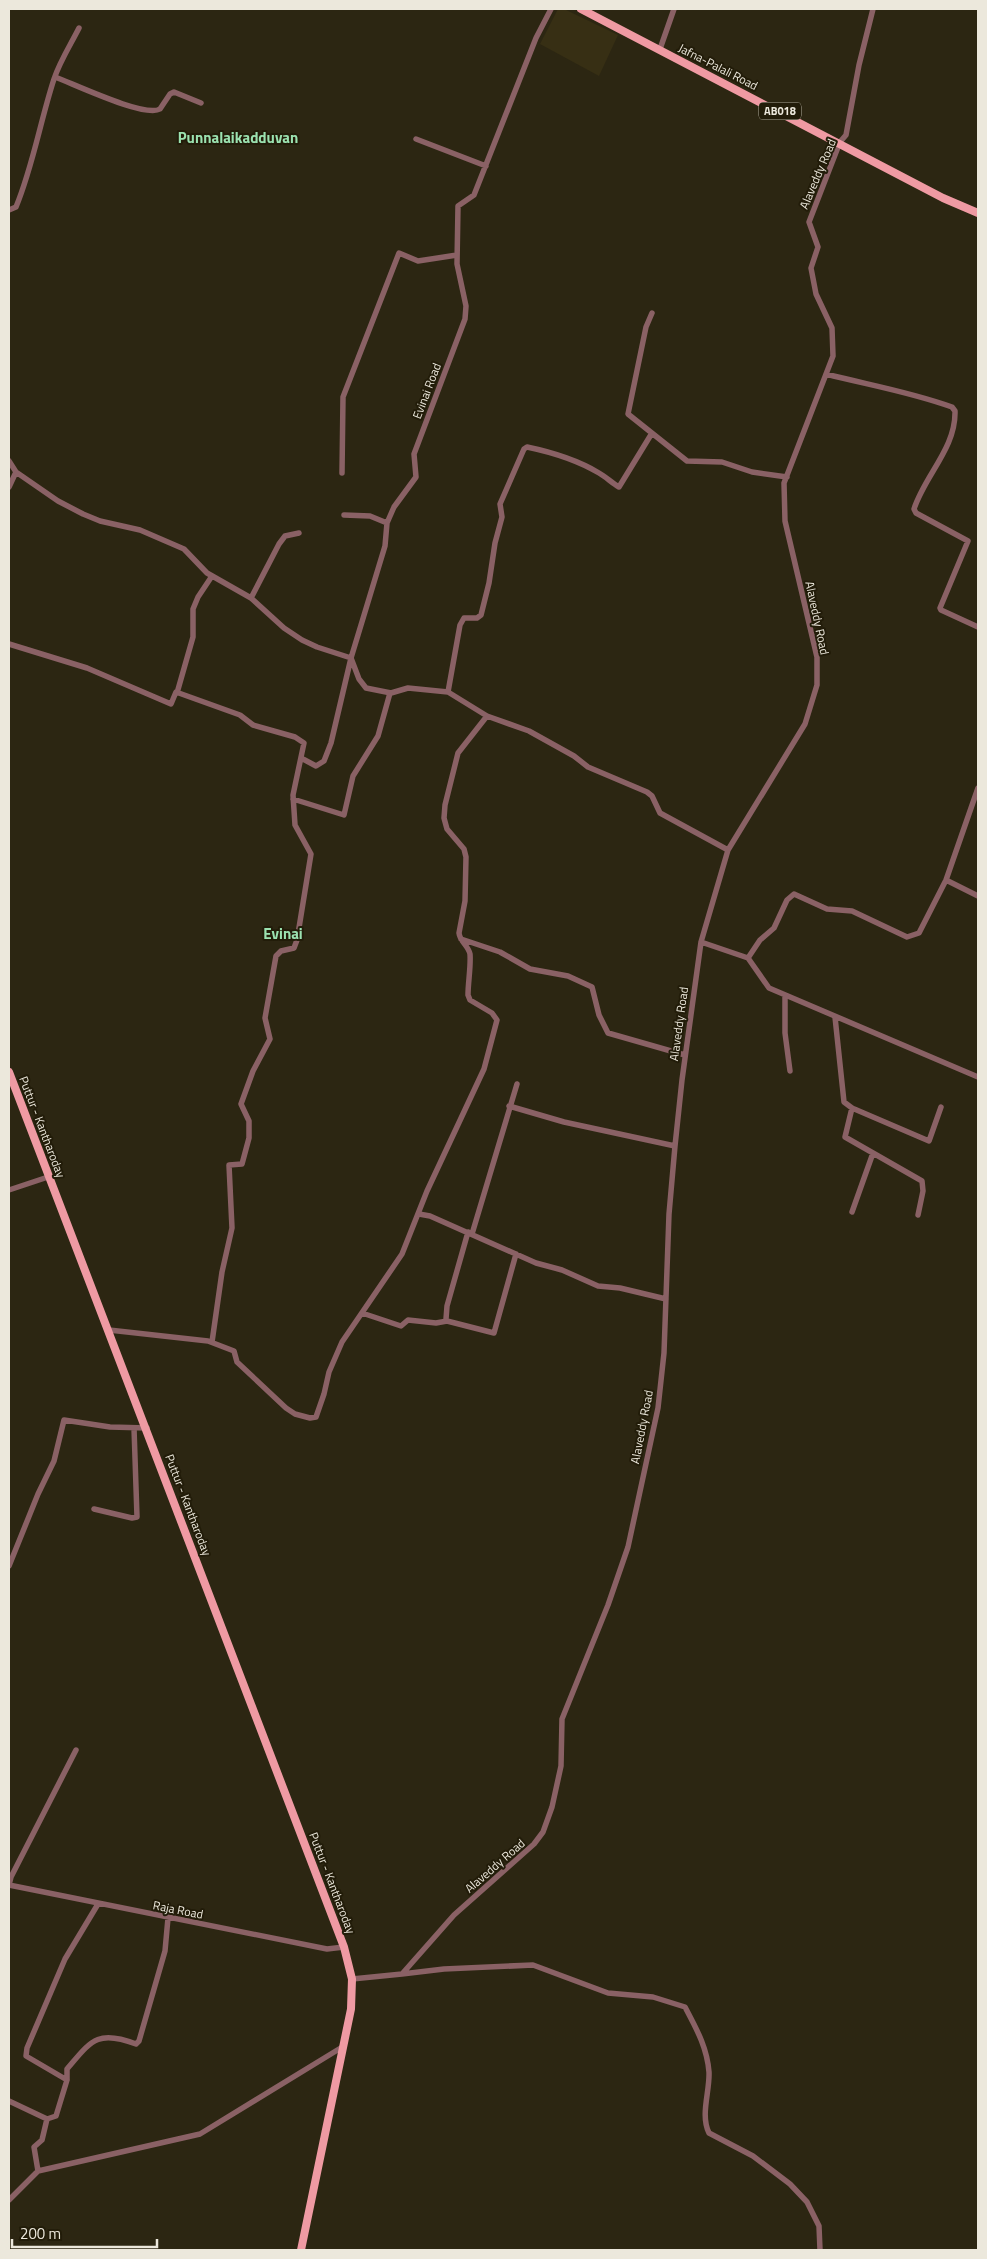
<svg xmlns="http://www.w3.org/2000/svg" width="987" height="2259" viewBox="0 0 987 2259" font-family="'Titillium Web',sans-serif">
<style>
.built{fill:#372f14}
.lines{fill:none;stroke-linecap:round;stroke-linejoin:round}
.minor{stroke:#8a6165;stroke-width:5.5}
.major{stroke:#ef9aa3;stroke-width:8}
.labels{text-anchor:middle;stroke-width:4;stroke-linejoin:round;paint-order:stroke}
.shield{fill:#221c09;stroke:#afab9d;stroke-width:1}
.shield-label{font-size:11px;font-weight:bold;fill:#ece8dc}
.street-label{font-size:12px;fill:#ece8dc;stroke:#221c09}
.quarter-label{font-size:15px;font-weight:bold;fill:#9be2b0;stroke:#221c09}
</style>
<rect width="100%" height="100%" fill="#2c2612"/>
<path class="built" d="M 558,9 L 564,9 L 618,35 L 599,76 L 540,44 Z"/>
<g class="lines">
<path class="minor" d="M 660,49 L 674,9
M 55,77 C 74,84 145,118 160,109 L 170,94 L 174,92 L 201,103
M 416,139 L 486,166
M 9,210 L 16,207 C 33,166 40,122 54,79 C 60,61 71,44 79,28
M 652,313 L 646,327 L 628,414 L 687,461 L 722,462 L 752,472 L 787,477
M 826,374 C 869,385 911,392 952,407 L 955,411 C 956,448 925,475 914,509 L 916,513 L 968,541 L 940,608 L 941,610 L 978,627
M 9,461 L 16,472 L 58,501 L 83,514 L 100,521 L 140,530 L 184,549 L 207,573 L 251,598 L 284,628 L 302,640 L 317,647 L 351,658 L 359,679 L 366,688 L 391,693 L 408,688 L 448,692 L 487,716 L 529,731 L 574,756 L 588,767 L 647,792 L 652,796 L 660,813 L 728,850
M 342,473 L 343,397 L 399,253 L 418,261 L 457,255
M 9,487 L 16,472
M 344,515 L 370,516 L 387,523
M 251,598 L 279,544 L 285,536 L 299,533
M 9,644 L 87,668 L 171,704 L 176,692 L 240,715 L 253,725 L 295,737 L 304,743 L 293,795 L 295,825 L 311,854 L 297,940 L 294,948 L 281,951 L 276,956 L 265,1018 L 270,1039 L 253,1071 L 241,1104 L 249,1121 L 249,1138 L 242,1164 L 229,1165 L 232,1228 L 222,1272 L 212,1342
M 448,692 L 460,625 L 464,618 L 477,618 L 481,615 L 489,583 L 495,543 L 502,517 L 500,504 L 524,449 L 527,447 C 551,452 579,461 599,473 C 606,477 612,483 619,487 L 652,433
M 177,693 L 193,637 L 193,609 L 198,597 L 212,576
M 301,758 L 316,766 L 324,761 L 331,743 L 351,658 L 385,546 L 387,523 L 394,507 L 416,477 L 414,454 L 465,319 L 466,306 L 457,264 L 458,206 L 474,195 L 536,38 L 551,9
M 293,799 L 344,815 L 353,776 L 378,736 L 390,693
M 946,880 L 978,896
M 461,939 L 500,952 L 530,969 L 568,976 L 592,987 L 599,1015 L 608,1033 L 685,1055
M 701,942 L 748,958 L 769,988 L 978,1077
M 748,958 L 760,940 L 774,928 L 787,900 L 794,894 L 827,909 L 852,911 L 907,937 L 919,933 L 946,880 L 978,788
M 785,995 L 785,1033 L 790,1071
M 835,1017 L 844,1102 L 852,1108 L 929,1141 L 941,1107
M 509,1106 L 564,1122 L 675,1146
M 852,1108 L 845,1137 L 922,1181 L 923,1191 L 918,1215
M 9,1190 L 48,1177
M 852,1212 L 873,1153
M 419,1214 L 430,1216 L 536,1263 L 562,1270 L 598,1286 L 620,1288 L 666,1299
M 472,1234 L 517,1084
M 362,1313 L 401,1326 L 408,1320 L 436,1323 L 447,1321 L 494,1333 L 516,1254
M 446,1319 L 447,1306 L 468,1232
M 109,1330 L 208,1341 L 234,1351 L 237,1362 L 286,1408 L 295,1414 L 310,1418 L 316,1417 L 324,1394 L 329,1372 L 342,1342 L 402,1254 L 427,1191 L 484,1069 L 497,1020 L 492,1013 L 470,1000 L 468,995 C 468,982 471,967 470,954 C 468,945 460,942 459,933 L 465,901 L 466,857 L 464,849 L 447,829 L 444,818 L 445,805 L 458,753 L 487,716
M 94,1509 L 132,1518 L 137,1517 L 134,1428
M 9,1566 L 38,1494 L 54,1461 L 64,1420 L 110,1427 L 147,1428
M 76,1750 L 11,1877 L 9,1885 L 327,1949 L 344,1947
M 402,1974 L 444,1969 L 533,1965 L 608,1993 L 653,1997 L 685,2007 C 696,2028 707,2047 709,2072 C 710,2091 700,2115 709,2133 L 753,2156 L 790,2184 L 807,2202 L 819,2226 L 820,2250
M 352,1979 L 402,1974 L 454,1915 L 534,1844 L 543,1832 L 552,1807 L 561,1766 L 562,1719 L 608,1605 L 628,1547 L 658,1408 L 664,1353 L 669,1214 L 675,1146 L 682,1080 L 701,942 L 728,850 L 805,724 L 817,685 L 817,657 L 785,521 L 784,483 L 833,356 L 832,328 L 816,294 L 811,268 L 818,247 L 809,222 L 840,142 L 846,135 L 859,65 L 873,9
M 67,2080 L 26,2056 L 27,2048 L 65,1959 L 98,1904
M 9,2101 L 47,2119
M 38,2171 L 34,2147 L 42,2140 L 47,2119 L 56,2116 L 67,2080 L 67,2069 C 91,2041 97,2029 136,2044 L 139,2041 L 165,1951 L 168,1918
M 9,2200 L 38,2171 L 200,2134 L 344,2046"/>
<path class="major" d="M 581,9 L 943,198 L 978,213
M 9,1072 L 344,1947 L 352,1979 L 351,2009 L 301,2250"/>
</g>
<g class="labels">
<rect class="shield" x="759" y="102.5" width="42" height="17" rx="4"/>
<g class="shield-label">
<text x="780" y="115">AB018</text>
</g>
<g class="street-label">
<text transform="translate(718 67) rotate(27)" y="4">Jafna-Palali Road</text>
<text transform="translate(818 174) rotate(-67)" y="4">Alaveddy Road</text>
<text transform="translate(427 391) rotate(-69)" y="4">Evinai Road</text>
<text transform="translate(817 618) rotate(78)" y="4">Alaveddy Road</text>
<text transform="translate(679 1024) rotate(-82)" y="4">Alaveddy Road</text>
<text transform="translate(42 1127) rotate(69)" y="4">Puttur - Kantharoday</text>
<text transform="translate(642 1427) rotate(-79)" y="4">Alaveddy Road</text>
<text transform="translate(188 1505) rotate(69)" y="4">Puttur - Kantharoday</text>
<text transform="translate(495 1866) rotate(-41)" y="4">Alaveddy Road</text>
<text transform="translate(332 1883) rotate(69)" y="4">Puttur - Kantharoday</text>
<text transform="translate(178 1910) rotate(11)" y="4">Raja Road</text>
</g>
<g class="quarter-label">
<text x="238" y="143">Punnalaikadduvan</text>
<text x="283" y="939">Evinai</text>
</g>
</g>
<rect width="987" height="2259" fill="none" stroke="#ece8dc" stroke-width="20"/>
<path d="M12 2239v8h145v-8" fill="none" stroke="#ece8dc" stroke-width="2.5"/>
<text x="20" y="2239" font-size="15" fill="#ece8dc" stroke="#221c09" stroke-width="4" paint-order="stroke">200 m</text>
</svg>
